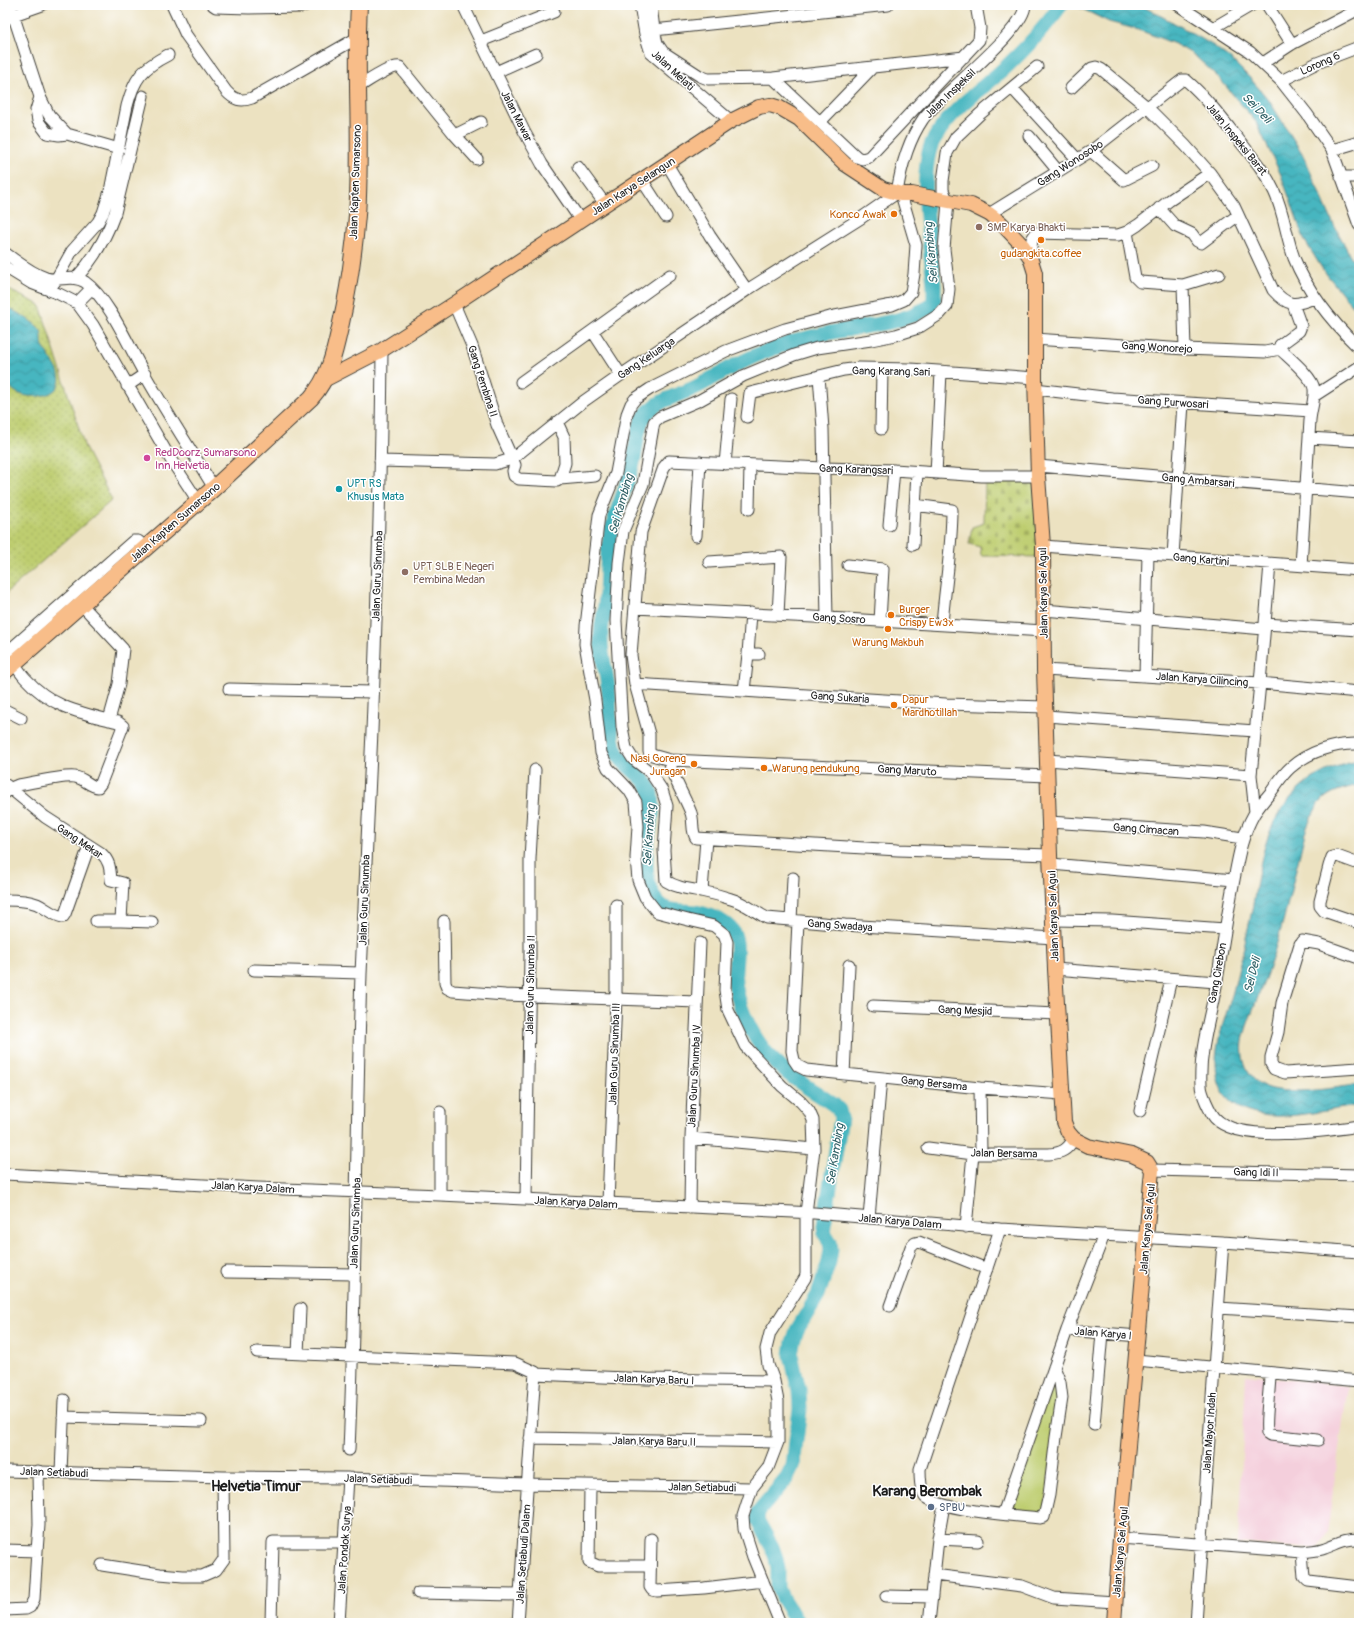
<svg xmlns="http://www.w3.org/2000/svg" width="1364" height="1628" viewBox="0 0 1364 1628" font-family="Pangolin,sans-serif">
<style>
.built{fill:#f4cfdc}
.grass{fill:url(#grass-dots);stroke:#6d7446}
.cemetery{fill:url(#cemetery-stones);stroke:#6d7446}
.green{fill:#becd6f;stroke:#6d7446}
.water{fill:url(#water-waves);stroke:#32696e}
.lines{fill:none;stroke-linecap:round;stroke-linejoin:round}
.river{stroke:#47b6c0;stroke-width:15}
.minor-casing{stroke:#3b3a35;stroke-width:13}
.major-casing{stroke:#3b3a35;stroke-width:16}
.highway-casing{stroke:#3b3a35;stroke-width:18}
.minor{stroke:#fff;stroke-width:11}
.major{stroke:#f8bd89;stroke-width:14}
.highway{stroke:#f8bd89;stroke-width:16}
.food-dot{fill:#e8710a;stroke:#fff;stroke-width:1.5}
.education-dot{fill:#8d6e63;stroke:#fff;stroke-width:1.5}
.hotel-dot{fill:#d1479c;stroke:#fff;stroke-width:1.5}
.culture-dot{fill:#0f9aa8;stroke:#fff;stroke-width:1.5}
.service-dot{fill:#5c6f8a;stroke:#fff;stroke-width:1.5}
.labels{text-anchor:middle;stroke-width:3;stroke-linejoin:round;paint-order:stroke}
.street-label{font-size:11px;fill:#1c1c1c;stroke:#fff}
.food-label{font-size:11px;fill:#c56008;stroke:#fff;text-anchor:start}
.education-label{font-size:11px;fill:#785e54;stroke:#fff;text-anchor:start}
.hotel-label{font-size:11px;fill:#b23c85;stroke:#fff;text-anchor:start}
.culture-label{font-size:11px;fill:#0d838f;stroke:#fff;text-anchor:start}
.service-label{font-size:11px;fill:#4e5e75;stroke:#fff;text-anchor:start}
.water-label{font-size:12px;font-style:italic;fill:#2f6166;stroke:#fff}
.district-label{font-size:15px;font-weight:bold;fill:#1c1c1c;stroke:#fff}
</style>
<defs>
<pattern id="grass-dots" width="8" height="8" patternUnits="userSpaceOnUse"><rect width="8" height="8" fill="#becd6f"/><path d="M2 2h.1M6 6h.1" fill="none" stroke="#a3af60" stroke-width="1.8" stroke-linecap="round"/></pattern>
<pattern id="cemetery-stones" width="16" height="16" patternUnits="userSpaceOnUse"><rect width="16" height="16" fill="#becd6f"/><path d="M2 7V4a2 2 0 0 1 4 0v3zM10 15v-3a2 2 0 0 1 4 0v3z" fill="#a3af60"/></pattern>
<pattern id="water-waves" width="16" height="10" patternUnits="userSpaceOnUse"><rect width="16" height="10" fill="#47b6c0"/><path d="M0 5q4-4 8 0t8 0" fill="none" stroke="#3a939b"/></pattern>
</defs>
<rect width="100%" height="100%" fill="#fff"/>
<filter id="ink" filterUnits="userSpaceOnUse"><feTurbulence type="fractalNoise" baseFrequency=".025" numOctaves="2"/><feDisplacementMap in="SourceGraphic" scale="8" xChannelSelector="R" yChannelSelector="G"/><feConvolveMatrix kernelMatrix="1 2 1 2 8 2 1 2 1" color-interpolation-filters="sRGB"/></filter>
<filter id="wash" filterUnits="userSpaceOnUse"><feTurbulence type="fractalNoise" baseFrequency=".012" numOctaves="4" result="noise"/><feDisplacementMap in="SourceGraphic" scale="16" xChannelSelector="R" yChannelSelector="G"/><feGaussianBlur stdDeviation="0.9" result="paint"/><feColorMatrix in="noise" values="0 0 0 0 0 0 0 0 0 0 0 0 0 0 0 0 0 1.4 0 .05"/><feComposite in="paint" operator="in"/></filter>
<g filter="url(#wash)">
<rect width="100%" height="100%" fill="#ece2c1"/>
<path class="built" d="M 1246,1375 L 1348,1386 L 1327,1533 L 1316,1549 L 1238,1543 Z"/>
<path class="grass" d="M 5,288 L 40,305 L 85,448 L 112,500 L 5,594 Z"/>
<path class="cemetery" d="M 985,479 L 1035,479 L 1039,557 L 981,556 L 980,547 L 969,544 L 972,527 L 984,523 Z"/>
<path class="green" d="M 1053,1373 L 1059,1383 L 1045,1513 L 1004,1513 Z"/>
<path class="water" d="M 1074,5 L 1140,5 L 1178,25 L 1214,46 L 1233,61 L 1249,77 L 1268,99 L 1302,153 L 1334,225 L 1359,272 L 1359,314 L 1323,270 L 1305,241 L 1281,175 L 1256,122 L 1218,77 L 1194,55 L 1175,44 L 1139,30 L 1109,22 Z
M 5,303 L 6,306 C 14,311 37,323 41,331 C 43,336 41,342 43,346 C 48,358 65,372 58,386 C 52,398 26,399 16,392 C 13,390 11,388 9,386 L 8,371 L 5,364 Z
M 1359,761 L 1359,785 C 1323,793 1318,799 1305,833 C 1294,876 1285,920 1271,962 C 1263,987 1251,1011 1244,1036 C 1239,1057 1246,1081 1269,1088 C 1291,1095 1336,1088 1359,1084 L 1359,1106 C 1323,1109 1263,1129 1232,1103 C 1221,1094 1217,1081 1216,1066 C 1215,1038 1229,1010 1235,984 C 1241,959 1247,935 1252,910 C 1258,877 1262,840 1280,812 C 1299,783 1326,766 1359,761 Z"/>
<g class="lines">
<path class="river" d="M 798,1623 L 782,1598 L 778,1588 L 778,1569 L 776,1558 L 772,1547 L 757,1520 L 758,1512 L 787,1478 L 793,1466 L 800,1409 L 799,1390 L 791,1355 L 793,1342 L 797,1330 L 818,1295 L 829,1262 L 831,1250 L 830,1242 L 825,1234 L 824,1225 L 841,1118 L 839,1110 L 834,1105 C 816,1092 795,1081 779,1066 C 757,1047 739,1012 735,983 C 733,967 742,940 730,928 C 722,920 706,914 695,912 C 676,909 662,915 652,893 C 644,876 645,851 649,832 C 651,820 655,806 651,793 C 645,773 620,767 614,746 C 609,729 610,712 609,695 C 608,677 601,658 601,640 C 600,629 604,617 605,606 C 608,581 605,553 612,528 C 618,506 627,485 633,463 C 637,447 636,422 649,411 C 662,399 679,395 694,388 C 709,381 723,371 738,364 C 767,349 798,339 829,333 C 864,325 900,325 931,306 L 934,299 L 934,285 C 931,247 918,177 932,143 C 934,138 938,134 940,130 C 959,103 985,87 1008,65 C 1026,48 1047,25 1061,5"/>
</g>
</g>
<g filter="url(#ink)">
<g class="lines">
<g class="minor-casing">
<path id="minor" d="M 10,5 L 40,97 L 49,115 L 67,134 L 119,149
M 172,5 L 186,35 L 226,91 C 234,100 241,102 252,98 L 357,38
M 213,5 L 216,7 L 249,8 L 301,7 L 306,5
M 463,5 L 524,131 L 542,164 L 581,221
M 640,5 L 645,34 L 651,53 L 731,121
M 651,5 L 654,30 L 657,43 L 663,52 L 700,76 L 708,79 L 773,78 L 964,57
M 1178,5 L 1250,52 L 1281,81 L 1307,114 L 1332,150 L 1359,225
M 1267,5 L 1292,44
M 5,18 L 42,5
M 1213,28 L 1252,5
M 654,30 L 888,5
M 481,41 L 554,12
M 1263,63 L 1292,44 L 1359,9
M 1037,67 L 980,114 L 956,137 L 947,153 L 943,181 L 943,190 L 948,202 L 944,249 L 949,289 L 947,306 L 940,314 L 918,328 L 896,335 L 871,340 L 817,348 L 794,355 L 743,376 L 700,400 L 660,417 L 654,422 L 643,484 L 623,531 L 619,563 L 616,621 L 622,727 L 626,748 L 633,759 L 650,772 L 662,790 L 667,806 L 664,850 L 666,881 C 677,888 689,889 701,891 C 711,893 722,896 731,899 C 745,903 755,912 767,918 L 845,925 L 1054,938
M 496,72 L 536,54
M 773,78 L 857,157 L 862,159 L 869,157 L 979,40 L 980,28 L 976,5
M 1281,81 L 1317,63 L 1359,47
M 358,87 C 367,82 391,65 400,67 L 455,135 L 477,159
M 1012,88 L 1077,159
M 1071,88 L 1092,68 L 1096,67 L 1101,69 L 1147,107 L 1185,145 L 1210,173 L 1234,206 L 1273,290 C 1288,307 1295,306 1314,298
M 40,97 L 36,110 L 38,121 L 47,133 L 59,135 L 67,134
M 820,122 L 873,67
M 455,135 L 481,122
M 1029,136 L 1058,171
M 1332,150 L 1359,142
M 1091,151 L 1124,180 L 1152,166
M 667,164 L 710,236 L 747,290
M 578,167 L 605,204
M 1341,177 L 1359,177
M 642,180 L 666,217
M 1159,208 L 1175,226 L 1192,234 L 1197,241 L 1201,243 L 1237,216
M 989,214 L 1091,151 L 1182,80 L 1186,80 C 1207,98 1224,121 1242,144 C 1254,159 1266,173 1274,191 C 1284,212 1286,236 1294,258 C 1308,293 1332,322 1359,348
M 1127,232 L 1135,277 L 1140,282 L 1183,285 L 1219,274
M 5,253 C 18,262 31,273 46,278 C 59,282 73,274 85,282 C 109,299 129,347 144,373 C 166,412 191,450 214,488
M 1030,257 L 1032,239 L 1036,233 L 1118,235 L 1127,232 L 1138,225 L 1170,200 L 1210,173
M 5,267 L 31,283 L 59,294 L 77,303 L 93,325 L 171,460 L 198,501
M 76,278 C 94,259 106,238 115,213 L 143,96
M 54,283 L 72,251 L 98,222 L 103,213 L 110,191 L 127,106 C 134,79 142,68 168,55
M 1183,285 L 1185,349
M 77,303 L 92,288
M 454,304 L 472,346 L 497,425 L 515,465 L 513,471 L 514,476 L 519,479 L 557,481 L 560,479 L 565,463 L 564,437 L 557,422
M 593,332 L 621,375
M 1034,339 L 1185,349 L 1265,352 L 1280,349
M 1280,349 C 1288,357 1313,377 1314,389 C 1315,399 1311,409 1310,420 L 1301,566
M 1280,349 L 1280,345 L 1299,331 L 1301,326 L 1293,304
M 819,376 L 823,429 L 827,618
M 521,382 L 670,275
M 127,386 L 145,374
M 1035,389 L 1112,398 L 1311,411
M 1314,396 L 1359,367
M 747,417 L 750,393 L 844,370 L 859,368 L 910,369 L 1035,378
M 881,429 L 882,369
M 1309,438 L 1359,441
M 380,461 L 495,464 L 512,459 L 584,401 L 621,375 L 747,290 L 861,218 L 897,193 C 901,166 908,141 923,119 C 941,94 1025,31 1025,5
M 725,464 L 731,399
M 1038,466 L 1359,493
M 936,474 L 941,372
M 1038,476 L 982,476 L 894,470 L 824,468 L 669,461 L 664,467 L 641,532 L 631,655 L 635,684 L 649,734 L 649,752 L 652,755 L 670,760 L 1048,776
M 560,479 L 595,476
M 915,505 L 952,510 C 952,548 945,586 942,624
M 749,509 L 750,465
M 889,525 L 894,470
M 696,536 L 700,462
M 913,545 L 917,472
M 1043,546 L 1359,570
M 1173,556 L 1183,403
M 709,562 L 781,557 L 778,615
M 848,565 L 883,569 L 880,621
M 80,603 L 123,649 L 119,684 L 109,720
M 635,608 L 813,617 L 1044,631
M 1044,610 L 1264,629
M 1265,624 L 1359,630
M 5,654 L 133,541 L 138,541 L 146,548
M 748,654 L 751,613
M 1044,670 L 1260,683 L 1359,692
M 1145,676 L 1148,554
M 635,684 L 946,704 L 1045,707
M 229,689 L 373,692
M 744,691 L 748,654 L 759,654
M 5,710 L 21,718
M 1046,716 L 1255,731
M 1359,744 C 1334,743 1308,752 1290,768 C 1282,775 1277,784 1271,792 C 1265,799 1259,806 1254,814 C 1241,837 1238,859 1233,885 C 1227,917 1222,949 1217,981 C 1211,1015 1199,1050 1201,1085 C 1201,1093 1210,1112 1215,1118 C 1239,1144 1326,1131 1359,1126
M 670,760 C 669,772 687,801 691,813 C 694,821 691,831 696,838 L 898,850 L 1050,855
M 1047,760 L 1251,775
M 6,785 L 45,817 L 101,853 C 110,861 110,869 111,880 L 123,883 L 121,921 L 152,922
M 5,793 L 11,788 L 18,785 C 31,783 65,775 75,777 C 84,778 90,787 98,787 L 101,783 L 123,726 L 118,722 C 81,713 52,708 25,678 C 18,670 13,661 7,653
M 1255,812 L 1251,775 L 1260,683 L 1270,564
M 1049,822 L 1204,832 L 1242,838
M 1051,864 L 1234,880
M 1359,864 L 1337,856 L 1332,857 L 1329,866 L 1320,901 L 1320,906 L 1324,911 L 1359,923
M 702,891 L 706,839
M 5,900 C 15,900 27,900 37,904 C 46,908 52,915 63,917 L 65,914 L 89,846
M 1054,920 L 1112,921 L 1225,929
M 96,921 L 121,921
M 444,921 L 445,983 L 447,988 L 453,991 L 505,995 L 697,1002
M 791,921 L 793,878
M 798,921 L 792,1051 L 794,1060 L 798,1066 L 806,1070 L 980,1088 L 1063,1094
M 1359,958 L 1319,944 L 1302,941 L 1300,944 L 1282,1003 L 1278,1032 L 1271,1057 L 1271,1064 L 1274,1069 L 1285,1073 L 1359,1068
M 1055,969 L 1216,982
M 254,970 L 361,973
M 873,1006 L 1058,1014
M 844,1075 L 849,965
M 980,1088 L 981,1153
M 1140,1111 L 1171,979
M 691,1138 L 814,1149
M 928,1148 L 973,1154 L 1049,1154 C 1062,1153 1067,1150 1074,1139
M 1152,1170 L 1359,1175
M 5,1174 L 258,1188 L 440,1195 L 814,1213 L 1000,1229 L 1223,1242 L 1359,1252
M 440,1195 L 440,1112
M 526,1199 L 530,955 L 530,859 L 535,770
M 608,1203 L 616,999 L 616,905
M 690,1208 L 691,1138 L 700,943
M 869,1218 L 881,1078
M 966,1227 L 973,1154
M 1000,1229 L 920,1469 C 920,1478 920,1489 925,1496 C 937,1510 1019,1516 1040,1518 L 1044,1517 L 1049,1495 L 1056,1437 L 1062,1398 L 1060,1382 L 1054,1367
M 226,1272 L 354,1274
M 890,1306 L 911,1247 L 915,1243 L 919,1242 L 987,1269
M 1219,1308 L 1359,1317
M 1067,1330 L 1138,1336
M 257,1352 L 515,1363 L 535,1372 L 518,1623
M 298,1354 L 300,1309
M 1136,1360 L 1359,1381
M 1270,1373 C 1270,1392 1265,1416 1267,1433 L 1270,1435 L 1318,1440
M 535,1374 L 647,1379 L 774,1381
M 63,1417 L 201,1421
M 1094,1425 L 1102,1333
M 530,1438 L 778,1442
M 349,1450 C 356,1291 356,1133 361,974 C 364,893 369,812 372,731 C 377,604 381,477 382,350
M 5,1471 L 223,1477 L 348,1478 L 528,1484 L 752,1488
M 61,1472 L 64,1400
M 590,1486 L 589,1562 L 598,1566 L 650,1566
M 1003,1514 L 1067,1330 L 1104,1235
M 1120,1538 L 1302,1552 C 1309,1551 1318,1551 1325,1548 C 1339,1543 1343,1539 1359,1539
M 651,1539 L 650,1587 L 652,1590 L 657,1591 L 704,1588 L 763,1581
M 938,1539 L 978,1541
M 5,1550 L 37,1551 L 39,1525 L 38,1471
M 1302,1552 L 1304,1577 L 1308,1581 L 1359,1587
M 102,1565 L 160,1574 L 183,1576 L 202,1576 L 216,1570 L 224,1559 L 223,1477
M 934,1575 L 1022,1586 L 1054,1598 L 1115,1602
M 418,1593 L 520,1595
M 886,1596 L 932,1597
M 5,1610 L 26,1609 L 30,1607 L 34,1599 L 37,1551
M 271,1623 L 273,1542 L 344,1542
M 339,1623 L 348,1478
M 780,1623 L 753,1557 L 744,1529 L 743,1516 L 752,1488 L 768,1468 L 778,1442 L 778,1401 L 774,1381 L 768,1365 L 766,1349 L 770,1333 L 805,1278 L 806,1274 L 806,1213 L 814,1149 L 813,1120 L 809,1111 L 801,1102 L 782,1086 L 745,1046 L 728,1010 L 725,990 L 727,942 L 724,934 L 714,926 L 688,920 L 657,912 L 645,897 L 638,880 L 636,858 L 638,826 L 636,802 L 629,790 L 608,768 L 601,753 L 595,700 L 585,644 L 586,626 L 599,515 L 616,473 L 627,414 L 631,404 L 635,399 L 650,389 L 726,351 L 785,329 L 830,317 L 892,305 L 904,300 L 911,292 L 914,274 L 916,245 L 901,194
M 929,1623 L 938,1539 L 944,1505
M 1196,1623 L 1223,1242"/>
</g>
<g class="major-casing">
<path id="major" d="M 324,380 L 382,350 L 454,304 L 731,121 L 759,107 L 770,105 L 780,108 L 799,119 L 845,164 L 883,189 L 901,194 L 912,194 L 971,205 L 989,214 L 1001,223 L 1022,245 L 1030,257 L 1035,273 L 1035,378 L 1038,476 L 1043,546 L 1044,670 L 1050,855 L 1055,969 L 1064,1122 L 1068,1132 L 1074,1139 L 1088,1146 L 1132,1155 L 1147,1162 L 1152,1170 L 1120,1538 L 1114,1623"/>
</g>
<g class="highway-casing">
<path id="highway" d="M 5,671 L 214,488 L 311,398 C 330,377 335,350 341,323 C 349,287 354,251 357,215 C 362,145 355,75 359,5"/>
</g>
<use href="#minor" class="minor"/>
<use href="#major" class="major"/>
<use href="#highway" class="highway"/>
</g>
</g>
<g class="food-dot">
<circle cx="894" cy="214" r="4"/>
<circle cx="1041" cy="240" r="4"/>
<circle cx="891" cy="615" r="4"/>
<circle cx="888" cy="629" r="4"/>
<circle cx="894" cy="705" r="4"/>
<circle cx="694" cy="764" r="4"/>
<circle cx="764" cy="768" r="4"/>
</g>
<g class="education-dot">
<circle cx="979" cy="227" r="4"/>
<circle cx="405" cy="572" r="4"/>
</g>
<circle class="hotel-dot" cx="147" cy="458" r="4"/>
<circle class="culture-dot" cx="339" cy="489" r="4"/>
<circle class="service-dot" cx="931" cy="1507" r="4"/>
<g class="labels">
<g class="street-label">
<text transform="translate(1320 63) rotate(-24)" y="4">Lorong 6</text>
<text transform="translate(673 70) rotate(43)" y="4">Jalan Melati</text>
<text transform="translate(950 93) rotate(-44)" y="4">Jalan InspeksiI</text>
<text transform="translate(517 116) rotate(63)" y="4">Jalan Mawar</text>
<text transform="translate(1237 139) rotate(51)" y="4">Jalan Inspeksi Barat</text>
<text transform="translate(1070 163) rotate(-33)" y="4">Gang Wonosobo</text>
<text transform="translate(355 182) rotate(-88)" y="4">Jalan Kapten Sumarsono</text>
<text transform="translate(633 186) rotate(-33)" y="4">Jalan Karya Selangun</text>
<text transform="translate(1157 347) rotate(3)" y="4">Gang Wonorejo</text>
<text transform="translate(646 358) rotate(-34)" y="4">Gang Keluarga</text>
<text transform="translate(891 371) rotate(1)" y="4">Gang Karang Sari</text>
<text transform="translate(483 381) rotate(72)" y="4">Gang Pembina II</text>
<text transform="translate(1173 402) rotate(4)" y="4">Gang Purwosari</text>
<text transform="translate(856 469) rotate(2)" y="4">Gang Karangsari</text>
<text transform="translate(1198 480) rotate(5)" y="4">Gang Ambarsari</text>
<text transform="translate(175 522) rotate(-41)" y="4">Jalan Kapten Sumarsono</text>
<text transform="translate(1201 559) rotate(5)" y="4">Gang Kartini</text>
<text transform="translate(377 576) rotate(-88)" y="4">Jalan Guru Sinumba</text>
<text transform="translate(1043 593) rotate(-91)" y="4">Jalan Karya Sei Agul</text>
<text transform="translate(839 618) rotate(3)" y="4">Gang Sosro</text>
<text transform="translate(1202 679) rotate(4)" y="4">Jalan Karya Cilincing</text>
<text transform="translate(840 697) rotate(4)" y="4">Gang Sukaria</text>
<text transform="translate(907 770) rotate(3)" y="4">Gang Maruto</text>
<text transform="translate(1146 829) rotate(4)" y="4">Gang Cimacan</text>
<text transform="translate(80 841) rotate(34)" y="4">Gang Mekar</text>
<text transform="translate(364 900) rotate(-88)" y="4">Jalan Guru Sinumba</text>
<text transform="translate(1053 916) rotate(-92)" y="4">Jalan Karya Sei Agul</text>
<text transform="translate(840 925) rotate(4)" y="4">Gang Swadaya</text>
<text transform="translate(1217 973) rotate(-80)" y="4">Gang Cirebon</text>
<text transform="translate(530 985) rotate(-89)" y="4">Jalan Guru Sinumba II</text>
<text transform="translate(965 1010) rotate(2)" y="4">Gang Mesjid</text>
<text transform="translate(614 1054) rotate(-88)" y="4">Jalan Guru Sinumba III</text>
<text transform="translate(694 1076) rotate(-87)" y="4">Jalan Guru Sinumba IV</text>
<text transform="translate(934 1083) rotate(6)" y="4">Gang Bersama</text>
<text transform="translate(1004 1153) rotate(1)" y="4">Jalan Bersama</text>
<text transform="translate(1256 1172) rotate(1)" y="4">Gang Idi II</text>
<text transform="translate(253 1187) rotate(3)" y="4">Jalan Karya Dalam</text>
<text transform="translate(576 1202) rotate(3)" y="4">Jalan Karya Dalam</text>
<text transform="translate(900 1221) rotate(5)" y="4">Jalan Karya Dalam</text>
<text transform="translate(355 1223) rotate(-88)" y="4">Jalan Guru Sinumba</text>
<text transform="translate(1147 1229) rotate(-85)" y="4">Jalan Karya Sei Agul</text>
<text transform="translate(1103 1333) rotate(5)" y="4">Jalan Karya I</text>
<text transform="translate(654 1379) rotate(2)" y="4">Jalan Karya Baru I</text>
<text transform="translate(1209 1433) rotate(-86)" y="4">Jalan Mayor Indah</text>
<text transform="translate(654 1441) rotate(1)" y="4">Jalan Karya Baru II</text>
<text transform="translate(54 1472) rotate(2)" y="4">Jalan Setiabudi</text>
<text transform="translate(378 1479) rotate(2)" y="4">Jalan Setiabudi</text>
<text transform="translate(702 1487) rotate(1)" y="4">Jalan Setiabudi</text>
<text transform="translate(344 1550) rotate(-86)" y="4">Jalan Pondok Surya</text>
<text transform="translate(1120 1552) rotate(-85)" y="4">Jalan Karya Sei Agul</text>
<text transform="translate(523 1554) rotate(-86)" y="4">Jalan Setiabudi Dalam</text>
</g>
<g class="food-label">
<text x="886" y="218" text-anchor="end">Konco Awak</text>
<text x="1041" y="257" text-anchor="middle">gudangkita.coffee</text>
<text x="899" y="613">Burger<tspan x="899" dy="13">Crispy Ew3x</tspan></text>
<text x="888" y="646" text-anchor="middle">Warung Makbuh</text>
<text x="902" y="703">Dapur<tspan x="902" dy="13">Mardhotillah</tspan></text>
<text x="686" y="762" text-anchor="end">Nasi Goreng<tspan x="686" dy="13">Juragan</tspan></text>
<text x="772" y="772">Warung pendukung</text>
</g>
<g class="education-label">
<text x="987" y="231">SMP Karya Bhakti</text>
<text x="413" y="570">UPT SLB E Negeri<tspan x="413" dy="13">Pembina Medan</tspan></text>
</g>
<g class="hotel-label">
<text x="155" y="456">RedDoorz Sumarsono<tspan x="155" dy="13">Inn Helvetia</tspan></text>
</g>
<g class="culture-label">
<text x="347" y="487">UPT RS<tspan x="347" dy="13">Khusus Mata</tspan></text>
</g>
<g class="service-label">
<text x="939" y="1511">SPBU</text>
</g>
<g class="water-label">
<text transform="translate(1257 108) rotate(46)" y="4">Sei Deli</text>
<text transform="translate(931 253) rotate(-95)" y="4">Sei Kambing</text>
<text transform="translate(621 504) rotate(-74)" y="4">Sei Kambing</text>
<text transform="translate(649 835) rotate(-86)" y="4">Sei Kambing</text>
<text transform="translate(1252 975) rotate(-76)" y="4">Sei Deli</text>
<text transform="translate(835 1154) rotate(-81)" y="4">Sei Kambing</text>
</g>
<g class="district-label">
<text x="256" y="1491">Helvetia Timur</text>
<text x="927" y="1496">Karang Berombak</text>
</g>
</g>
<rect width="1364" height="1628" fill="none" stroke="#fff" stroke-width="20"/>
</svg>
